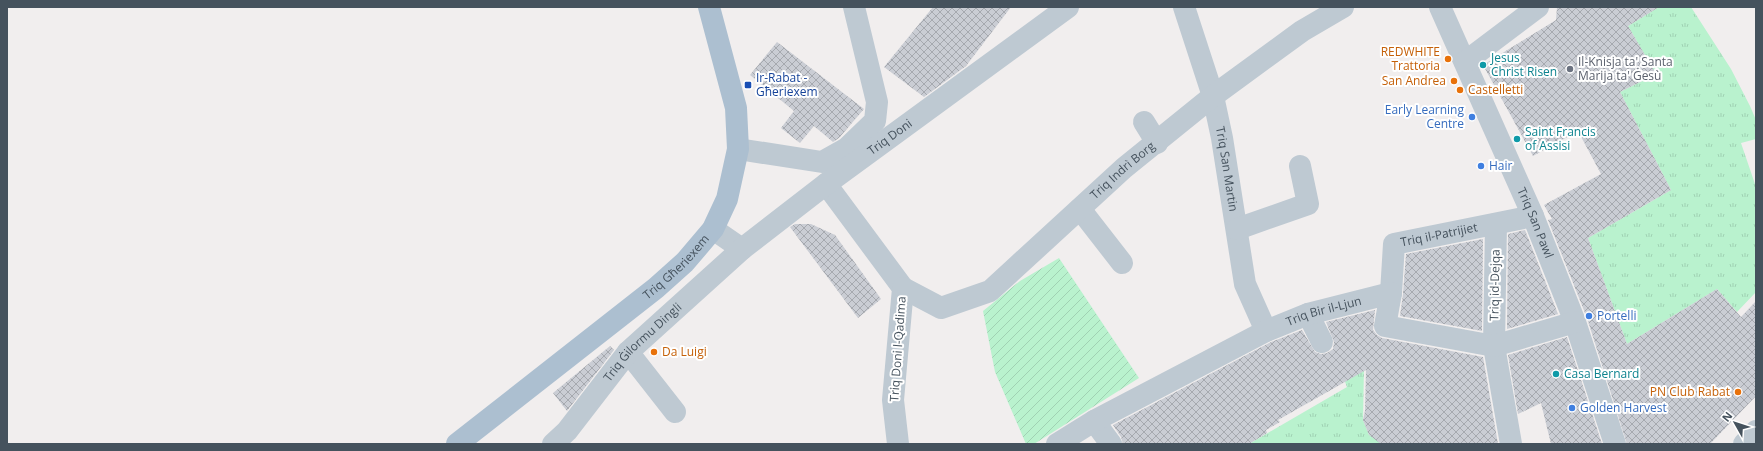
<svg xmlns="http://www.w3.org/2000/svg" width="1763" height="451" viewBox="0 0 1763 451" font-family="'Open Sans',sans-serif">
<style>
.grass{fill:url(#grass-tufts)}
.garden{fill:url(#garden-furrows)}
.building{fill:url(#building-cross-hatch)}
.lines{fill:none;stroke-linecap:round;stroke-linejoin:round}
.minor{stroke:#bec9d2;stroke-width:22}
.major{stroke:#acbfd0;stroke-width:22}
.food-dot{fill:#e8710a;stroke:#fff;stroke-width:1.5}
.culture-dot{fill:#0f9aa8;stroke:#fff;stroke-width:1.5}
.worship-dot{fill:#6b7280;stroke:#fff;stroke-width:1.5}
.transit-dot{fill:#1a4fb4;stroke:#fff;stroke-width:1.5}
.shop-dot{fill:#3f7fe0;stroke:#fff;stroke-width:1.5}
.labels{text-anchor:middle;stroke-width:4;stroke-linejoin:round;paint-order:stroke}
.food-label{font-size:12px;fill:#c56008;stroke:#fff;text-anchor:end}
.culture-label{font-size:12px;fill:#0d838f;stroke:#fff;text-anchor:start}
.worship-label{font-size:12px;fill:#5b616d;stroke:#fff;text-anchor:start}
.transit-label{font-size:12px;fill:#164399;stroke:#fff;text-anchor:start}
.shop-label{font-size:12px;fill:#366cbe;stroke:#fff;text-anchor:start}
.street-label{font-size:12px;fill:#45525d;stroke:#fff}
</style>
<defs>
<pattern id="grass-tufts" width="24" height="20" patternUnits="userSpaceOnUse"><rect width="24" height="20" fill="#b9f2ce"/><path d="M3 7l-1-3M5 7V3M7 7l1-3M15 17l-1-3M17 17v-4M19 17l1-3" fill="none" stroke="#a0d1b3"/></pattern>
<pattern id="garden-furrows" width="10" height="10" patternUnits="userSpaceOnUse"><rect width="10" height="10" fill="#b9f2ce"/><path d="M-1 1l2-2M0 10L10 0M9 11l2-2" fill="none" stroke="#a0d1b3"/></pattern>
<pattern id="building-cross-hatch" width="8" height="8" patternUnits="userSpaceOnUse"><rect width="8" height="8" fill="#cacdd4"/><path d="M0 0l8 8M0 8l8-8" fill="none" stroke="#a6a9af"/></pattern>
</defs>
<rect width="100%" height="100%" fill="#f1eeee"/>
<path class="grass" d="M 1659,7 L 1691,7 L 1731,69 L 1750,106 L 1756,120 L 1756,139 L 1741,143 L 1756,187 L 1756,292 L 1737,312 L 1717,289 L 1627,344 L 1588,238 L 1671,190 L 1620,92 L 1656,74 L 1628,26 Z
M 1364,367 L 1363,420 L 1369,435 L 1391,444 L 1249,444 L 1347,387 L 1344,379 Z"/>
<path class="garden" d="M 1059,258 L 1139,378 L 1034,444 L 1026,444 L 995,372 L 983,311 L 1020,281 Z"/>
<path class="building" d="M 933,7 L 1011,7 L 966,66 L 924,97 L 884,67 Z
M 1557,7 L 1659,7 L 1628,26 L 1656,74 L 1620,92 L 1671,190 L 1588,238 L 1627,344 L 1717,289 L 1741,317 L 1756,301 L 1756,396 L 1710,444 L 1627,444 L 1587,318 L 1548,220 L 1552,219 L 1544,205 L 1601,174 L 1578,131 L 1533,156 L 1483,65 L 1556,20 Z
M 777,42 L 864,109 L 839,138 L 833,142 L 814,126 L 800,143 L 781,128 L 794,111 L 750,75 Z
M 795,224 L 811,224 L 835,235 L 881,299 L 858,318 L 790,227 Z
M 1525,230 L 1558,314 L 1507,329 L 1508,234 Z
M 1483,239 L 1482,331 L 1400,316 L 1403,294 L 1406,254 Z
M 1375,310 L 1373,330 L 1377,335 L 1382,338 L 1483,357 L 1498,444 L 1381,444 L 1369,435 L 1363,420 L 1365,411 L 1366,370 L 1278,420 L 1280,422 L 1266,430 L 1267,433 L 1249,444 L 1123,444 L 1121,437 L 1113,425 L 1271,342 L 1302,330 L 1315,352 L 1321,354 L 1327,353 L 1333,349 L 1334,342 L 1326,322 Z
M 1567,337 L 1602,444 L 1551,444 L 1541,403 L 1518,414 L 1508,355 Z
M 610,346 L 614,350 L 567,411 L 553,393 Z"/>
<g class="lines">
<g class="minor">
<path id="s1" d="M 1184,7 L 1213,96 L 1222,138 L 1245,284 L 1266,331"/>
<path id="s2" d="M 1440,7 L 1533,216 L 1575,322 L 1615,444"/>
<path d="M 1465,62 L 1538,7"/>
<path d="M 1144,122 L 1157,143"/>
<path d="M 738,149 L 822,162 L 847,148 L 875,121 L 877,102 L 854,7"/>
<path d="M 826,184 L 903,288 L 893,400 L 898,444"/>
<path d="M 1080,209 L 1122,263"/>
<path d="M 1496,224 L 1494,346 L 1511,444"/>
<path d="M 713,229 L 742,249"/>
<path d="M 1237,229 L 1308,204 L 1300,166"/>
<path id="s3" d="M 903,288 L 941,308 L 990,291 L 1124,168 L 1213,96 L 1302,31 L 1343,7"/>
<path id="s4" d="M 1391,293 L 1394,244 L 1533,216"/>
<path d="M 1308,314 L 1322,342"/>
<path d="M 628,352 L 675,412"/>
<path d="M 1094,421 L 1111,444"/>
<path id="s5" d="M 553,444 L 567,431 L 628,352 L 742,249 L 826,184 L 1068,7"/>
<path id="s6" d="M 1057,444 L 1094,421 L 1266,331 L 1308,314 L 1391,293 L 1385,326 L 1494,346 L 1575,322"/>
<path d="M 1744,444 L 1756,431"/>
</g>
<path class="major" id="s7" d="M 457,444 L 656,288 L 685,262 L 713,229 L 727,199 L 738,149 L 736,108 L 709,7"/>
</g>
<g class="food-dot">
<circle cx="1448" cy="59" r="4"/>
<circle cx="1454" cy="81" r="4"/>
<circle cx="1460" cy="90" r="4"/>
<circle cx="654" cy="352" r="4"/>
<circle cx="1738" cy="392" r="4"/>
</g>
<g class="culture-dot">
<circle cx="1483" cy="65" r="4"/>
<circle cx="1517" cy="139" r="4"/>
<circle cx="1556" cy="374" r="4"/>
</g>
<circle class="worship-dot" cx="1570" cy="69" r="4"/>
<rect class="transit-dot" x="744" y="81" width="8" height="8" rx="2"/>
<g class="shop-dot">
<circle cx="1472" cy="117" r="4"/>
<circle cx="1481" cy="166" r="4"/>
<circle cx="1589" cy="316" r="4"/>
<circle cx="1572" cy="408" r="4"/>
</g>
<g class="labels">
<g class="food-label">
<text x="1440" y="56">REDWHITE<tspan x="1440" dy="14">Trattoria</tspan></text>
<text x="1446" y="85">San Andrea</text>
<text x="1468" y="94" text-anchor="start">Castelletti</text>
<text x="662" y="356" text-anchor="start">Da Luigi</text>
<text x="1730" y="396">PN Club Rabat</text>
</g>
<g class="culture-label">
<text x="1491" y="62">Jesus<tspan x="1491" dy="14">Christ Risen</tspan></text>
<text x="1525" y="136">Saint Francis<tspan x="1525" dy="14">of Assisi</tspan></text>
<text x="1564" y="378">Casa Bernard</text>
</g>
<g class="worship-label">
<text x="1578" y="66">Il-Knisja ta' Santa<tspan x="1578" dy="14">Marija ta' Ġesù</tspan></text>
</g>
<g class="transit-label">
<text x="756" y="82">Ir-Rabat -<tspan x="756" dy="14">Għeriexem</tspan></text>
</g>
<g class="shop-label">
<text x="1464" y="114" text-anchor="end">Early Learning<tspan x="1464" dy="14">Centre</tspan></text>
<text x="1489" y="170">Hair</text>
<text x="1597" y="320">Portelli</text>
<text x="1580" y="412">Golden Harvest</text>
</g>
<g class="street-label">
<text dy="4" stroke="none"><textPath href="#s5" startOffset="458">Triq Doni</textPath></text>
<text dy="4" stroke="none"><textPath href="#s1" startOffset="168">Triq San Martin</textPath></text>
<text dy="4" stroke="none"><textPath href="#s3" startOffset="274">Triq Indrì Borg</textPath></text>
<text dy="4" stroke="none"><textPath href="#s2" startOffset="236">Triq San Pawl</textPath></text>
<text dy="4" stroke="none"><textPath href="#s4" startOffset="95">Triq il-Patrijiet</textPath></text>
<text dy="4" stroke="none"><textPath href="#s7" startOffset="282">Triq Għeriexem</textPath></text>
<text transform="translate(1495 285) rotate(-89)" y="4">Triq id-Dejqa</text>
<text dy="4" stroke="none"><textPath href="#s6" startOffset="299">Triq Bir il-Ljun</textPath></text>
<text dy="4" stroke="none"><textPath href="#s5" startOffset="136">Triq Ġilormu Dingli</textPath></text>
<text transform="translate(898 349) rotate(-86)" y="4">Triq Doni l-Qadima</text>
</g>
</g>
<rect width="1763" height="451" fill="none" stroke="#45525d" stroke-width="16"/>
<g transform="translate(1735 423) rotate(309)" stroke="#ffffff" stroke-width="3" paint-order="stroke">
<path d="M0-3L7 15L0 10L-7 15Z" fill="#45525d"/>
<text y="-6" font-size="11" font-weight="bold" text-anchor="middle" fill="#45525d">N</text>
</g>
</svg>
